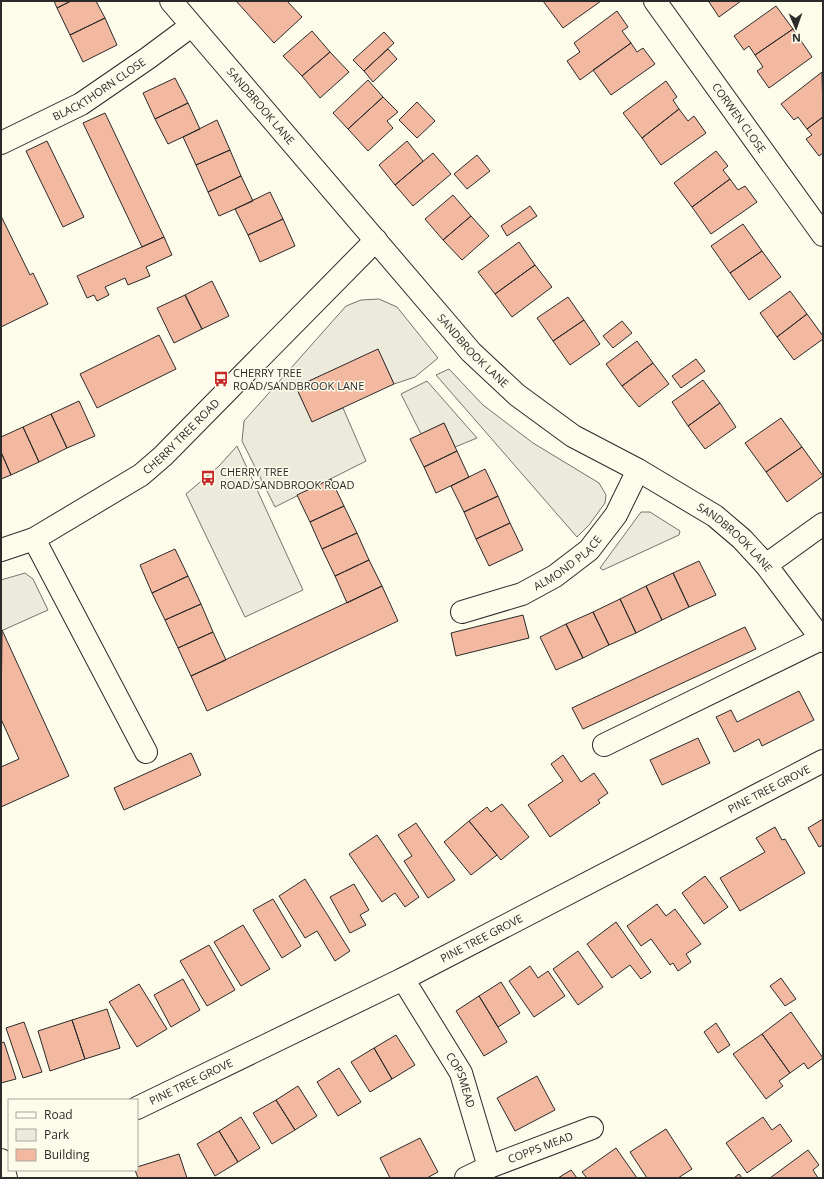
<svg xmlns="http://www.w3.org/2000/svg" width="824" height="1179" viewBox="0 0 824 1179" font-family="'Open Sans',sans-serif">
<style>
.green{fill:#ecebdb;stroke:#74746e}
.building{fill:#f2b8a0;stroke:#2b2b2b}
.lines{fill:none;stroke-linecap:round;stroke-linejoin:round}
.minor-casing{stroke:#2b2b2b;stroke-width:24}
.minor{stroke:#fdfbea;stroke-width:22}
.labels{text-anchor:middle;stroke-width:3;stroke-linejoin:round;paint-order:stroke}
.street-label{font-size:11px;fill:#2b2b2b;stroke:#fdfbea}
.poi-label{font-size:11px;fill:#2b2b2b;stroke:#fdfbea;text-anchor:start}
</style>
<rect width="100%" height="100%" fill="#fdfbea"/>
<path class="green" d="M 379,299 L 397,307 L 438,358 L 415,377 L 394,384 L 378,350 L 296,387 L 312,421 L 343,408 L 366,461 L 275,507 L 242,441 L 244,421 L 346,306 L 361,300 Z
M 449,369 L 483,405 L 533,443 L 599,483 L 606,495 L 605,503 L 589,525 L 577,537 L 436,375 Z
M 427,381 L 477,438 L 455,447 L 444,423 L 421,434 L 401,394 Z
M 237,446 L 303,590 L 245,617 L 186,494 L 219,466 Z
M 641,512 L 650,512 L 680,531 L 679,535 L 603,570 L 600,568 Z
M 25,573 L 33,579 L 48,610 L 1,631 L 1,580 Z"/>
<path class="building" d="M 54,1 L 71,1 L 57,8 Z
M 71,1 L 96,1 L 105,18 L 70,35 L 57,8 Z
M 236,1 L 287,1 L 302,17 L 274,43 Z
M 543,1 L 601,1 L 563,28 Z
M 711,1 L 741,1 L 719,17 L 709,2 Z
M 776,6 L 793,29 L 755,55 L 749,46 L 744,50 L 734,36 Z
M 617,11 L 628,27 L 622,31 L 631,43 L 580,80 L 567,61 L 580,52 L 574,43 Z
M 105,18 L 117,45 L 83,62 L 70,35 Z
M 793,29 L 812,57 L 769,88 L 757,71 L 763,67 L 755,55 Z
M 312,31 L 330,52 L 302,76 L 283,56 Z
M 384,32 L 394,43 L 364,71 L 353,60 Z
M 631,43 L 637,52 L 643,48 L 655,64 L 611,95 L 593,70 Z
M 388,49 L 397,59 L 373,82 L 364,71 Z
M 330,52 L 349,72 L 320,98 L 302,76 Z
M 822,72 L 823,117 L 807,129 L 798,117 L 794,120 L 781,104 Z
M 175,78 L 188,103 L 155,119 L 143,93 Z
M 368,80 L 383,97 L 348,129 L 333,113 Z
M 666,81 L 677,97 L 673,100 L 679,109 L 642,138 L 623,113 Z
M 383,97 L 398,112 L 387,121 L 393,128 L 368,151 L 348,129 Z
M 417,102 L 435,121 L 417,138 L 399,120 Z
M 188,103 L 200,129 L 168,144 L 155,119 Z
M 679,109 L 688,121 L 694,116 L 706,133 L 661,165 L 642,138 Z
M 105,113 L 164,237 L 142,247 L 83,123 Z
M 823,117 L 823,153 L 819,156 L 806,139 L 812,135 L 807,129 Z
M 217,120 L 230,150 L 196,165 L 183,137 Z
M 47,141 L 84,217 L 63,227 L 26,151 Z
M 407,141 L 423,161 L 395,185 L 379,165 Z
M 230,150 L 241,176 L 208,192 L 196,165 Z
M 716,151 L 728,166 L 723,170 L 730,179 L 692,207 L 674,183 Z
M 433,153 L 451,174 L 413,206 L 395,185 Z
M 477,155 L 490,171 L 467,189 L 454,174 Z
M 241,176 L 253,201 L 219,216 L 208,192 Z
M 730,179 L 738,190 L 745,186 L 757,202 L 711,234 L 692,207 Z
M 270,192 L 283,219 L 248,235 L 235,209 Z
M 453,195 L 471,216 L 443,240 L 425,219 Z
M 530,206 L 537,216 L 507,236 L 501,226 Z
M 1,216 L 30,275 L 33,273 L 48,304 L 1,327 Z
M 471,216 L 489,236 L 462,260 L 443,240 Z
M 283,219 L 295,246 L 260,262 L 248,235 Z
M 743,224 L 762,251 L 730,273 L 711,246 Z
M 164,237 L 172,255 L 146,267 L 150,276 L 128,285 L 125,278 L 105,287 L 109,295 L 97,301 L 94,295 L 87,298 L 77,276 Z
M 519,242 L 535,265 L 495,294 L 478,272 Z
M 762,251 L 781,277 L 749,300 L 730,273 Z
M 535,265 L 552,287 L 512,317 L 495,294 Z
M 212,281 L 229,316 L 202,329 L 185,295 Z
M 790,291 L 807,314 L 777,337 L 760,313 Z
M 185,295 L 202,329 L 174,343 L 157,308 Z
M 568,297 L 584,320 L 553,341 L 537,318 Z
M 807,314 L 823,336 L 823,339 L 794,360 L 777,337 Z
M 584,320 L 600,344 L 570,365 L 553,341 Z
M 622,321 L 632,333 L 613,348 L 603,336 Z
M 159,335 L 176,369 L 97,408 L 80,374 Z
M 637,341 L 653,363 L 622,386 L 606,364 Z
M 378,349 L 394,384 L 312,422 L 296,387 Z
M 696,359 L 705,371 L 681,388 L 672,376 Z
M 653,363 L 669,384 L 639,407 L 622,386 Z
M 703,380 L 720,403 L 688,426 L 672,402 Z
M 79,401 L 95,436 L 67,448 L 51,414 Z
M 720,403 L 736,427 L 705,449 L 688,426 Z
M 51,414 L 67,448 L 39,462 L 23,427 Z
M 781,418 L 802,447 L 766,472 L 745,443 Z
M 444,423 L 457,451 L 424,467 L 410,439 Z
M 23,427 L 39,462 L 11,475 L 1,452 L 1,437 Z
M 802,447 L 823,476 L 787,502 L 766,472 Z
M 457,451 L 469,477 L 436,493 L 424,467 Z
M 1,452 L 11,475 L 1,479 Z
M 485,469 L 498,496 L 464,512 L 451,486 Z
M 331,479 L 344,506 L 310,522 L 297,495 Z
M 498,496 L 510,523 L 476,539 L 464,512 Z
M 344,506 L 357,533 L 322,549 L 310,522 Z
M 510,523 L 523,550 L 489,566 L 476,539 Z
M 357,533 L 369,560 L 335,576 L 322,549 Z
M 175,549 L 188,576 L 152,593 L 140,565 Z
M 369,560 L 382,586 L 347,603 L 335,576 Z
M 699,561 L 716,595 L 689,607 L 673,573 Z
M 673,573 L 689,607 L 662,620 L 646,586 Z
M 188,576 L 201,604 L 165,620 L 152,593 Z
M 382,586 L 398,621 L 207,711 L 191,676 Z
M 646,586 L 662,620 L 636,633 L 620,599 Z
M 620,599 L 636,633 L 609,645 L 593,612 Z
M 201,604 L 213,632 L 178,648 L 165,620 Z
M 593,612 L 609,645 L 583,658 L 566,624 Z
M 523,615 L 529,638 L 456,656 L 451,633 Z
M 566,624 L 583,658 L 556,670 L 540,637 Z
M 745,627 L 756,649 L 583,729 L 572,708 Z
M 2,630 L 69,776 L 1,807 L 1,767 L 19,759 L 1,719 Z
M 213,632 L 226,660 L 191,676 L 178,648 Z
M 799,691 L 814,720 L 762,746 L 759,739 L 734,752 L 716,717 L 731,710 L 737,722 Z
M 698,738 L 710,763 L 662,785 L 650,760 Z
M 191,753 L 201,775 L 124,810 L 114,788 Z
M 563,755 L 581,782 L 594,773 L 608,793 L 598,800 L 600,803 L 550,837 L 528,805 L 563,781 L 551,764 Z
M 502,804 L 529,837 L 501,860 L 469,821 L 487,807 L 491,812 Z
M 823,819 L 823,845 L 819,847 L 808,828 Z
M 469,821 L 497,855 L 471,875 L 444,842 Z
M 416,823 L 455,880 L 428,898 L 404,861 L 412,856 L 398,835 Z
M 775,827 L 782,840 L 785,839 L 805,873 L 740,911 L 720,878 L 765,852 L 756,838 Z
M 377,835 L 419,897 L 405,907 L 395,893 L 382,902 L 349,854 Z
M 705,876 L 728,907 L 704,924 L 682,893 Z
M 305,879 L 350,951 L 335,961 L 317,931 L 305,938 L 279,896 Z
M 354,884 L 369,910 L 360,915 L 366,925 L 350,933 L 330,897 Z
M 273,899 L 301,946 L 282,958 L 253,910 Z
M 657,904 L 666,916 L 675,909 L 701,944 L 686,954 L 691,962 L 678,971 L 673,963 L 670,965 L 651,939 L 641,946 L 627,926 Z
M 616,922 L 651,972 L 641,979 L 630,965 L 612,978 L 587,944 Z
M 243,925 L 270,969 L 241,986 L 214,942 Z
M 209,945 L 235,990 L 207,1006 L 180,961 Z
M 578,951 L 603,987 L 578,1005 L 553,969 Z
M 530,966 L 538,978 L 548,971 L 565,996 L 534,1017 L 509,981 Z
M 781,978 L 796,999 L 785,1006 L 770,986 Z
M 183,979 L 200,1010 L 171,1027 L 154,995 Z
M 501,982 L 520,1013 L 498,1027 L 479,996 Z
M 139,984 L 167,1029 L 137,1047 L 109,1002 Z
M 479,996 L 507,1042 L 484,1056 L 456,1011 Z
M 107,1009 L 120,1048 L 85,1059 L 72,1020 Z
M 791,1012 L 823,1058 L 808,1069 L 804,1063 L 790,1073 L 762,1034 Z
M 72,1020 L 85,1059 L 50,1071 L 38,1031 Z
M 24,1022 L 42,1072 L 23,1078 L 6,1028 Z
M 716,1023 L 730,1045 L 718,1053 L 704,1032 Z
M 762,1034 L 790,1073 L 779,1081 L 783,1086 L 766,1099 L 733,1054 Z
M 396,1035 L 415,1065 L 392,1079 L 374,1048 Z
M 4,1042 L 16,1079 L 1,1083 L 1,1043 Z
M 374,1048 L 392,1079 L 370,1092 L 351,1062 Z
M 339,1068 L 361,1102 L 338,1116 L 317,1082 Z
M 537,1076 L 555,1110 L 515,1131 L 497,1098 Z
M 298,1086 L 317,1116 L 295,1130 L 276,1100 Z
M 276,1100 L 295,1130 L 272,1144 L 253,1113 Z
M 241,1117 L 260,1148 L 238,1162 L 219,1131 Z
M 763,1117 L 772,1130 L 780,1124 L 792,1141 L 747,1173 L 726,1143 Z
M 666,1129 L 692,1169 L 678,1178 L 647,1178 L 630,1152 Z
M 219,1131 L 238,1162 L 215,1176 L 197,1144 Z
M 420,1138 L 438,1172 L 427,1178 L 390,1178 L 380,1158 Z
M 616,1148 L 637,1178 L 587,1178 L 582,1172 Z
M 808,1150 L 819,1165 L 813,1170 L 818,1178 L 770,1178 Z
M 179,1154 L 187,1178 L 138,1178 L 135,1170 L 137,1170 L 137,1167 Z
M 571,1170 L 577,1178 L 558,1178 Z
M 739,1174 L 742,1178 L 734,1178 Z"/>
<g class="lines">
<g class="minor-casing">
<g id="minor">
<path id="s1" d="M 171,1 L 471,352 L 517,395 L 573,436 L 638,470 L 715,516 L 742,539 L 766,565 L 823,641"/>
<path id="s2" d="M 655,1 L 823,235"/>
<path id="s3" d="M 1,143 L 81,104 L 148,58 L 191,26"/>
<path d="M 34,539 L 146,752"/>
<path id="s4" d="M 1,550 L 34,539 L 141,475 L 163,456 L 376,240"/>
<path d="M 766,565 L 823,524"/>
<path id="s5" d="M 462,612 L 522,594 L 555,576 L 589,550 L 616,515 L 638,470"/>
<path d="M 604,745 L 821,639"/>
<path id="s6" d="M 403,979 L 461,1073 L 489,1167 L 466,1178"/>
<path id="s7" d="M 137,1108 L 403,979 L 823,761"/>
<path d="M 1,1160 L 6,1178"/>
<path id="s8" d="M 489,1167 L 592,1128"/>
</g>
</g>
<use href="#minor" class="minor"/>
</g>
<defs>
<g id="bus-bare" transform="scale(1.2)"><path d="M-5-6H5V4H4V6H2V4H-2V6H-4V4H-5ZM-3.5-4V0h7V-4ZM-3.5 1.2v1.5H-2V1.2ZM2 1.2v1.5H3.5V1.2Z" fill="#c62828" stroke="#fdfbea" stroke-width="2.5" paint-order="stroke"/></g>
</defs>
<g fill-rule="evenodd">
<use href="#bus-bare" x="221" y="379"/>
<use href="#bus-bare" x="208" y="478"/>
</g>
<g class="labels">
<g class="street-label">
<text dy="4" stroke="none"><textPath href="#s3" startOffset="112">BLACKTHORN CLOSE</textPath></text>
<text dy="4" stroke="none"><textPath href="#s1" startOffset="138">SANDBROOK LANE</textPath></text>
<text dy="4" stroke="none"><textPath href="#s2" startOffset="144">CORWEN CLOSE</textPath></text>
<text dy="4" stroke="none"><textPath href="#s1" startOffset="462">SANDBROOK LANE</textPath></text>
<text dy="4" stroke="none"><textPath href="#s4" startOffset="215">CHERRY TREE ROAD</textPath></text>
<text dy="4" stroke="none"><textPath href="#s1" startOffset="786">SANDBROOK LANE</textPath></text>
<text dy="4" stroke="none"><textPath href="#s5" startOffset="118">ALMOND PLACE</textPath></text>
<text dy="4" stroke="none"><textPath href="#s7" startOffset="708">PINE TREE GROVE</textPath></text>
<text dy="4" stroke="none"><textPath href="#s7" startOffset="384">PINE TREE GROVE</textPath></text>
<text dy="4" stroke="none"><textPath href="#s6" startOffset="117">COPSMEAD</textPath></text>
<text dy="4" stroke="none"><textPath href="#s7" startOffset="60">PINE TREE GROVE</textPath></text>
<text dy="4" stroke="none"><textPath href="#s8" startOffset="55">COPPS MEAD</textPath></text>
</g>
<g class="poi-label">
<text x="233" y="377">CHERRY TREE<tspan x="233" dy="13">ROAD/SANDBROOK LANE</tspan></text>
<text x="220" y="476">CHERRY TREE<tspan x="220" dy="13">ROAD/SANDBROOK ROAD</tspan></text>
</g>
</g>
<rect width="824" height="1179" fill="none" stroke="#2b2b2b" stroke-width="4"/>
<rect x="8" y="1099" width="130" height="72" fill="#fdfbea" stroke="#a9a89e"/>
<rect x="16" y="1112" width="20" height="6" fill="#fdfbea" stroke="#a9a89e"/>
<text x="44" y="1119" font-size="12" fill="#2b2b2b">Road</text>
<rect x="16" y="1129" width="20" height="12" fill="#ecebdb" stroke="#a9a89e"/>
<text x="44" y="1139" font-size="12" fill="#2b2b2b">Park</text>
<rect x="16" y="1149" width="20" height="12" fill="#f2b8a0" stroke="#a9a89e"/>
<text x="44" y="1159" font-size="12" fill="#2b2b2b">Building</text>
<g transform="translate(796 28) rotate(178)" stroke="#fdfbea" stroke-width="3" paint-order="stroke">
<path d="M0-3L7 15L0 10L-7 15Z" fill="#2b2b2b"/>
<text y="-6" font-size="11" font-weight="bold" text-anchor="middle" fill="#2b2b2b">N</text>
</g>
</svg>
